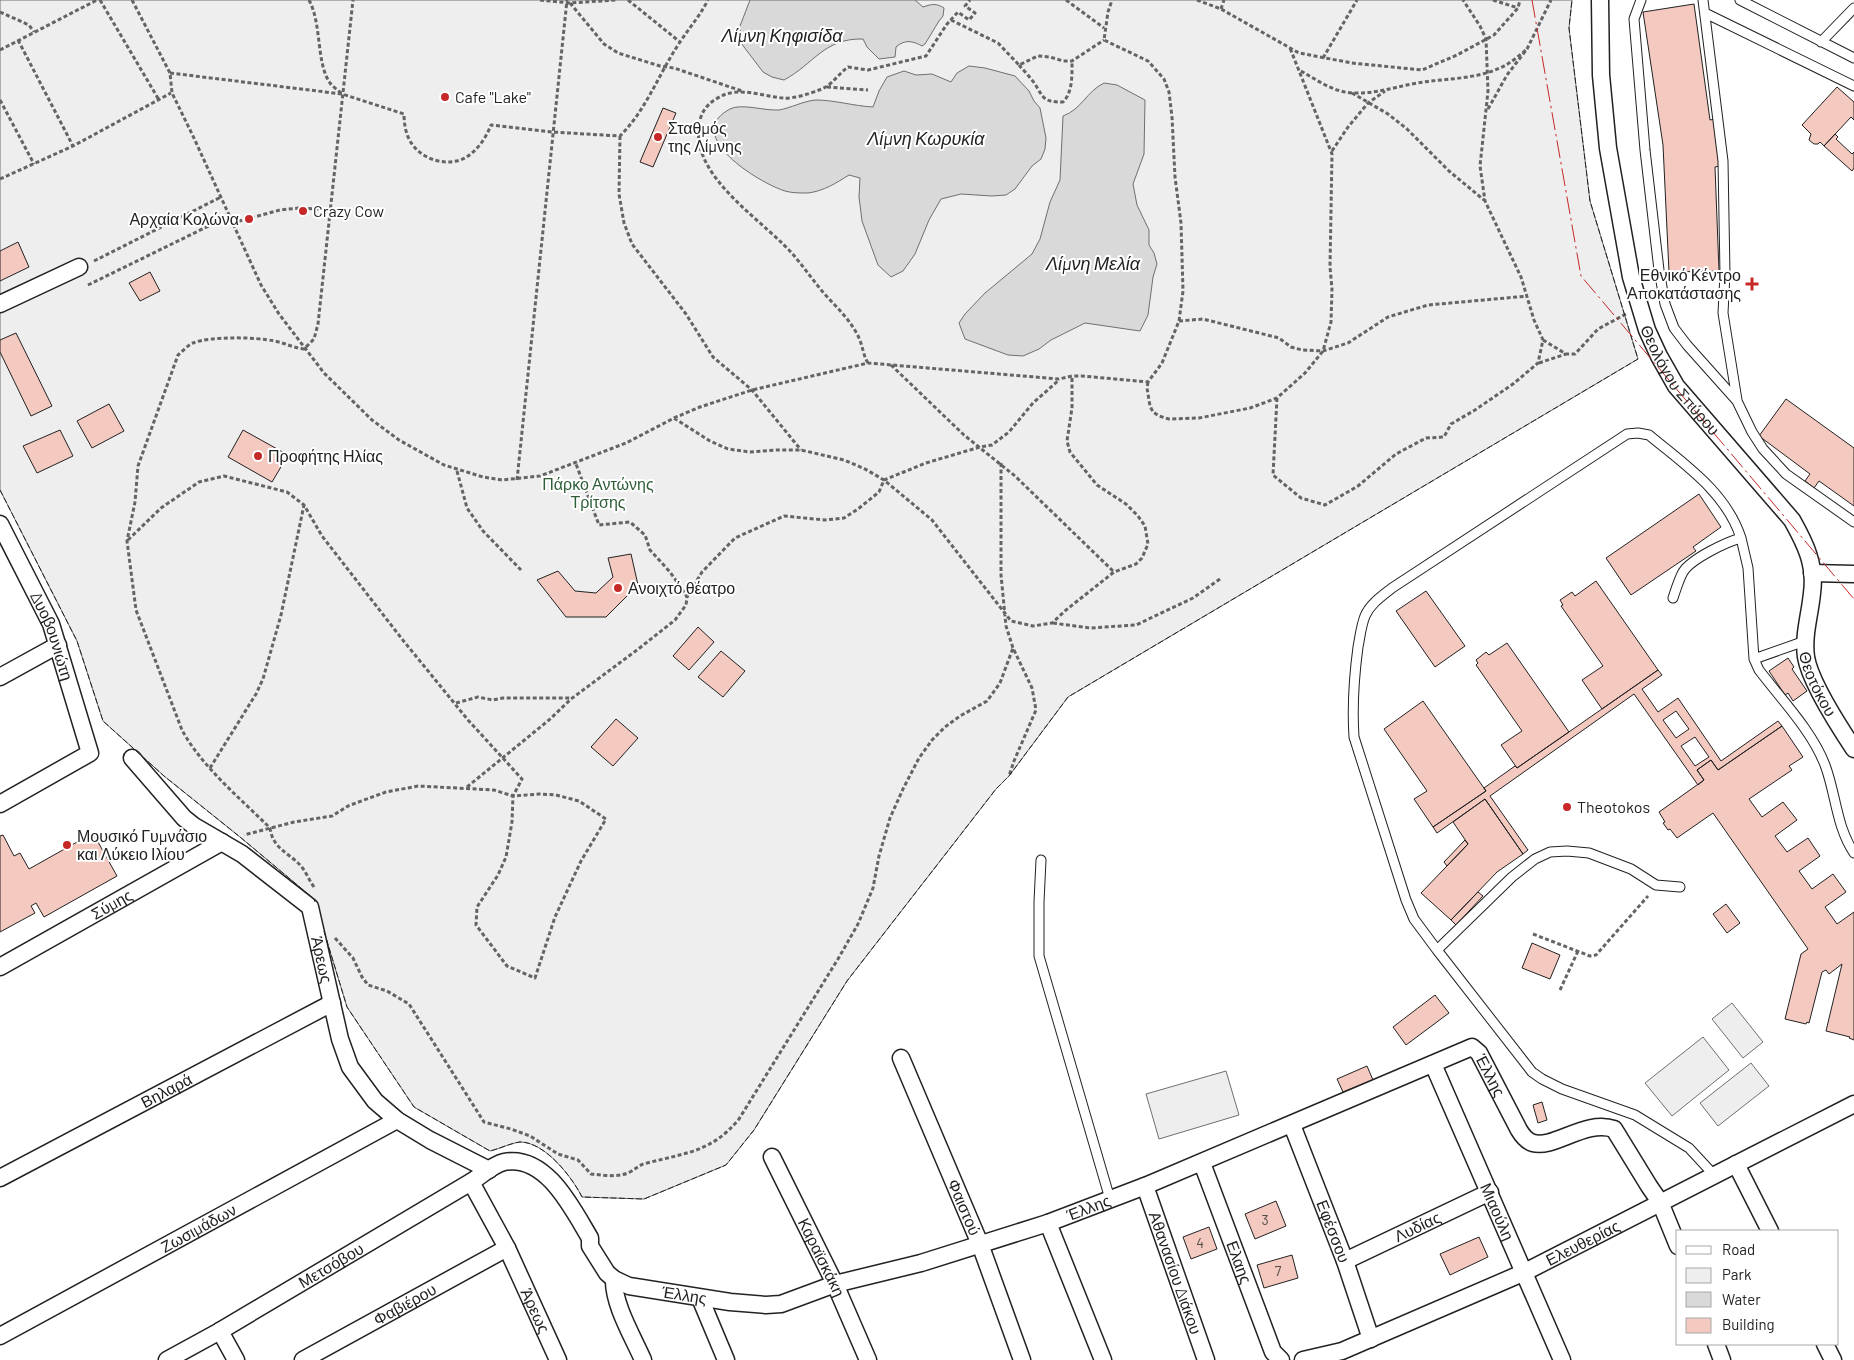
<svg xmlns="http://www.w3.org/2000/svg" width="1854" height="1360" viewBox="0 0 1854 1360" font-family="Barlow,sans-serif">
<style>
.green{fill:#eee;stroke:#6f6f6f}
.water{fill:#d9d9d9;stroke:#6f6f6f}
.building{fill:#f3c9c0;stroke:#222;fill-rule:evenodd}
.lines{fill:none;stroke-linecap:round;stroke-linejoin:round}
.lane-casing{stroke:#222;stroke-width:11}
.street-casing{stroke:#222;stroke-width:19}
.path{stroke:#646464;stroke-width:3;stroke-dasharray:4 2.5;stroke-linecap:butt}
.lane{stroke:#fff;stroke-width:9}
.street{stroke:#fff;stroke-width:16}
.fence{stroke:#222;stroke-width:1;stroke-dasharray:6 2.5;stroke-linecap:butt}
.power{stroke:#c62828;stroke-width:1;stroke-dasharray:18 4 2.5 4;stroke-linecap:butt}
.poi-dot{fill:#c62828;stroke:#fff;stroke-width:2}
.labels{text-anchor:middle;stroke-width:4;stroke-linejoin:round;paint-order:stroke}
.number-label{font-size:14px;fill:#564c4a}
.poi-label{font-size:16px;fill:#222;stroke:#fff;text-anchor:start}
.street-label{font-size:16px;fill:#222;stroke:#fff}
.park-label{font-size:16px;fill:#2f5e38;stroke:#fff}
.water-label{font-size:18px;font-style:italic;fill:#222;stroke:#fff}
</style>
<rect width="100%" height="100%" fill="#fff"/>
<path class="green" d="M 0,0 L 1572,0 L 1569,28 L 1590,201 L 1638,359 L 1068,697 L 1009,776 L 996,789 L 847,981 L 754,1130 L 726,1165 L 644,1199 L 582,1197 C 572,1177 545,1142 520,1142 C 511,1143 499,1149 490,1151 L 414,1107 L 347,1007 L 314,899 L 240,837 L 164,776 L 103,721 L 77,641 L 0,490 Z
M 1732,1003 L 1763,1042 L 1743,1058 L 1712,1019 Z
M 1703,1037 L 1729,1070 L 1672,1116 L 1645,1083 Z
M 1751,1063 L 1769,1086 L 1718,1126 L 1700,1103 Z
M 1226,1071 L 1239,1115 L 1159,1139 L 1146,1094 Z"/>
<path class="water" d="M 750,0 L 915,0 L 923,7 C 932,4 936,3 944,8 L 943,16 L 939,21 L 925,44 L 922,46 C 913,41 905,39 896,47 L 895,57 L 879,59 L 867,47 L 863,39 C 824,38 814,64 784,80 L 772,77 L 763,72 L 741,43 L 740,26 Z
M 969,66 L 985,68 L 1015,76 L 1029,91 L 1034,101 L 1040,108 L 1046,138 L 1045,149 L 1041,159 L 1032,166 L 1015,189 L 1006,195 L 992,196 L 961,194 L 941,199 L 929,220 L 915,254 L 903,271 L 891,277 L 878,265 L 862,221 L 859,197 L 860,178 L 849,175 C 836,183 824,191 808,193 C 801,193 791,193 785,191 C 759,183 681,135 730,109 C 741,103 765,111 779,110 C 791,108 803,101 816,100 C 834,100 854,106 873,107 L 879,91 L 887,77 L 904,71 L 916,75 L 932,74 L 951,82 L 957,73 Z
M 1104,83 L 1117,85 L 1145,100 L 1144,154 L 1133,184 L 1137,205 L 1149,230 L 1149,245 L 1154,253 L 1157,264 L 1153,277 L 1148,315 L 1140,331 L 1085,323 L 1051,340 L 1039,349 L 1023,356 L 1008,355 L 965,339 L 959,323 L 965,314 L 985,293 L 1032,254 L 1040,239 L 1050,202 L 1060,180 L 1063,116 C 1082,109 1086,92 1104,83 Z"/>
<path class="building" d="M 1694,4 L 1710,120 L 1715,119 L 1720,166 L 1715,167 L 1719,271 L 1669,272 L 1663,145 L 1643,12 Z
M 1837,87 L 1854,102 L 1854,120 L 1851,117 L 1824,146 L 1820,142 L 1818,144 L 1814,144 L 1809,140 L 1811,134 L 1802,125 Z
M 663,108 L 676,113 L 653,167 L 640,162 Z
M 1835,134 L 1838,137 L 1836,139 L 1852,154 L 1854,152 L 1854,168 L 1852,171 L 1824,146 Z
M 18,242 L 29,267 L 0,281 L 0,251 Z
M 150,272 L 160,291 L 140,301 L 129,283 Z
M 16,333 L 52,406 L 31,416 L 0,352 L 0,340 Z
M 1786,399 L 1854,448 L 1854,506 L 1819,481 L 1814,488 L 1805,481 L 1810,474 L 1759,436 Z
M 109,404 L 124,431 L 92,448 L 77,421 Z
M 60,430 L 73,456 L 37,473 L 23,446 Z
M 243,430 L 288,455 L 272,482 L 228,457 Z
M 1699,494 L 1721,527 L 1693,547 L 1696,551 L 1631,595 L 1606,558 Z
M 631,554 L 638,585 L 606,617 L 566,617 L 537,580 L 558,571 L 575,591 L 596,593 L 613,577 L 608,558 Z
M 1596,581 L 1658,670 L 1602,709 L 1582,680 L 1603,666 L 1561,606 L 1563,605 L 1560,600 L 1572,592 L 1575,596 Z
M 1426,591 L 1465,646 L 1435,667 L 1396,611 Z
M 698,627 L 714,642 L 689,670 L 673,656 Z
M 1507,643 L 1569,732 L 1517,768 L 1501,745 L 1522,731 L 1476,665 L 1478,663 L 1476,660 L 1486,652 L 1489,655 Z
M 721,651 L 745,671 L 723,697 L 698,677 Z
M 1788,658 L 1794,667 L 1792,669 L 1807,691 L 1793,701 L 1788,693 L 1785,695 L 1769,671 Z
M 1658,670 L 1662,675 L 1642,689 L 1658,712 L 1678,698 L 1721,761 L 1778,721 L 1782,726 L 1718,770 L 1711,760 L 1697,770 L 1704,780 L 1698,785 L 1634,694 L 1490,796 L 1528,850 L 1523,854 L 1485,799 L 1437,833 L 1433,827 L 1486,791 L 1484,788 L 1515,766 L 1517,768 ZM 1676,711 L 1689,729 L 1676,738 L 1663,720 ZM 1695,737 L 1709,757 L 1695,766 L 1681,746 Z
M 1423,701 L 1486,791 L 1433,827 L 1414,799 L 1427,791 L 1384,729 Z
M 616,719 L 638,738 L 613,766 L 591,747 Z
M 1782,726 L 1803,757 L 1789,766 L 1792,770 L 1749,799 L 1762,817 L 1783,802 L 1797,820 L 1775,836 L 1787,852 L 1808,838 L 1820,856 L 1799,871 L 1812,889 L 1833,874 L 1846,892 L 1825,907 L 1837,924 L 1854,912 L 1854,1040 L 1849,1038 L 1850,1037 L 1826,1031 L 1842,964 L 1829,974 L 1826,970 L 1822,972 L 1809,1023 L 1807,1022 L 1806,1024 L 1785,1019 L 1801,954 L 1808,949 L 1713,813 L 1677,838 L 1670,829 L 1668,830 L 1663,823 L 1665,822 L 1659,812 L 1704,780 L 1697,770 L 1711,760 L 1718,770 Z
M 1485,799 L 1523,854 L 1497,872 L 1451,920 L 1421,893 L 1468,844 L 1453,822 Z
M 93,833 L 117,876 L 44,917 L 36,903 L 31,906 L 35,913 L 0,932 L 0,836 L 3,835 L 14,856 L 20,853 L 29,869 Z
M 1465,840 L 1468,844 L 1447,866 L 1444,862 Z
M 1478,892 L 1483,896 L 1456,925 L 1451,920 Z
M 1726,904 L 1740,923 L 1727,933 L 1713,914 Z
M 1532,943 L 1560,955 L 1550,979 L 1522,968 Z
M 1435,995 L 1449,1013 L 1406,1045 L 1393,1027 Z
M 1367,1066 L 1373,1080 L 1343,1092 L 1337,1079 Z
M 1542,1102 L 1547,1120 L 1538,1123 L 1533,1105 Z
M 1276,1201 L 1286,1226 L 1255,1239 L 1245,1214 Z
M 1209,1227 L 1217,1249 L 1191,1259 L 1183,1237 Z
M 1479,1237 L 1488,1257 L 1450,1275 L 1440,1254 Z
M 1292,1255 L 1298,1278 L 1264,1288 L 1257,1265 Z"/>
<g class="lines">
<g class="lane-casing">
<path id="lane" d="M 1641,0 L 1634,19 L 1645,150 L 1659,270 L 1665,304 L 1674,328 L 1687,345 L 1737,401 L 1752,432 L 1763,449 L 1786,474 L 1854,522
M 1703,0 L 1723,161 L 1725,274 L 1723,313 L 1737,400
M 1740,0 L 1854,58
M 1705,13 L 1854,86
M 1821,42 L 1854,8
M 1673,598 C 1676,589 1679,579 1683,572 C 1691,559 1726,542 1741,538 L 1748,568 L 1754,659 L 1759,670 C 1781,699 1812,731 1825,765 C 1836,794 1836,826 1854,853
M 1754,659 L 1805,641
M 1041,860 L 1039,902 L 1039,956 L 1110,1199
M 1680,887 L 1656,885 L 1631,869 L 1589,853 L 1567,851 L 1550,852 L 1535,859 L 1512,877 L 1437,950 L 1532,1072 L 1542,1079 L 1562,1089 L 1635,1115 L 1689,1148 L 1714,1175
M 1437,950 L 1414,919 L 1406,900 L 1354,737 C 1352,707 1354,677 1358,647 C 1360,637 1361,626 1365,616 C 1370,604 1382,596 1392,588 L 1627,434 L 1638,433 L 1649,435 C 1685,465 1726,492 1741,538"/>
</g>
<g class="street-casing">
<g id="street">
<path id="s1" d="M 1600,0 L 1601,75 L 1608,148 L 1631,277 L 1647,330 L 1659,356 L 1676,386 L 1792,520 C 1805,543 1816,565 1812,593 C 1810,615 1803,635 1806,657 C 1810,681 1840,728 1854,749"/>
<path d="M 0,304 L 79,267"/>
<path id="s2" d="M 0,524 L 51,624 L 90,753 L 0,804"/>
<path d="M 1812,573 L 1854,574"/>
<path d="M 0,677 L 58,645"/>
<path id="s3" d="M 132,758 L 184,818 L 194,826 L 242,854 L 310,907 L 340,1039 L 350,1067 L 375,1101 L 397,1120 L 430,1140 L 489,1170"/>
<path id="s4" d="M 0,967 L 222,842"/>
<path id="s5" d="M 901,1058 L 980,1244 L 1022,1360"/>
<path id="s6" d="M 1433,1064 L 1562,1360"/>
<path id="s7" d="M 1292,1125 L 1345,1261 L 1371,1339"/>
<path id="s8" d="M 772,1157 L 835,1284 L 868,1360"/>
<path id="s9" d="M 1202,1163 L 1273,1352 L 1281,1360"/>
<path d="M 1736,1164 L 1770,1231"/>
<path id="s10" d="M 0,1178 L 332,1003"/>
<path id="s11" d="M 471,1182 L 507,1248 L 558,1360"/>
<path id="s12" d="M 1145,1186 L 1206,1360"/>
<path d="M 1048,1223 L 1103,1360"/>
<path id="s13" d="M 1345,1261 L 1490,1192"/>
<path d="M 614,1279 C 613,1304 633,1337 643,1360"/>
<path d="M 700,1298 L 726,1360"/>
<path id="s14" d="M 0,1336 L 397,1120"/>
<path d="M 1716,1344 L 1722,1360"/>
<path d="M 1825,1344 L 1833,1360"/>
<path d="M 167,1360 L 220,1331"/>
<path id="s15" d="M 236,1360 L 220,1331 L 471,1182 C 481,1176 492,1165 504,1162 C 546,1154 572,1208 590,1238 L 590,1246 L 607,1273 L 614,1279 L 629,1286 L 730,1302 L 766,1305 L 781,1304 L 835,1284 L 921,1263 L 1048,1223 L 1145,1186 L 1472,1047 L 1479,1053 L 1519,1130 C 1522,1135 1526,1141 1533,1143 C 1554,1149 1586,1119 1614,1129 L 1649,1186 L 1660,1202 L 1678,1246"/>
<path id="s16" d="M 303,1360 L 507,1248"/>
<path id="s17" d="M 1303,1360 L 1342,1351 L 1525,1272 L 1854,1104"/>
</g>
</g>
<path class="path" d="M 100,0 L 159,100
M 132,0 L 170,73 L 172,93 L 193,136 L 261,285 L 279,314 L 324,373 L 372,420 L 399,440 L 444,465 L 483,477 L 502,480 L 540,476 L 626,443 L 674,418 L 700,407 L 752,390 L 868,363 L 1059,379 L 1072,376 L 1082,376 L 1148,382 L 1162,363 L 1179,321 L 1183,291 L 1181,223 L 1175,177 L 1172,117 L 1169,92 L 1164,79 L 1148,61 L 1104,40 L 1108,12 L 1112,0
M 309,0 C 322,24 316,63 330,83 C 333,87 338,90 342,94
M 540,0 L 570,3 L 616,0
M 628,0 L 680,42
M 1066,0 L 1104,28
M 1197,0 L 1221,9 L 1299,53 L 1352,63 L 1422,70 L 1457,55 L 1494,35 L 1518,8 L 1520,0
M 1493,0 L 1518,8
M 570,3 L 604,44 L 618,53 L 660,66 L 674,68 L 742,91
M 1221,9 L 1224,0
M 0,12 L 29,25 L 34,32
M 951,20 L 998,43 L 1019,65 L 1038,56 L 1050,57 L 1063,61 L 1072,61 L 1104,40
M 18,40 L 73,146
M 0,50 L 97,0
M 1323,58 L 1357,0
M 1019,65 C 1024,71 1030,77 1035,84 C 1044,99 1044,102 1063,102 C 1073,92 1072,74 1072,61
M 1301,71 C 1317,80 1333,92 1353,93 C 1375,94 1395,87 1417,83 C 1447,78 1478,80 1506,65 C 1513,61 1520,55 1527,49
M 170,73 L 342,94 L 404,114 C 404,124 406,136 412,144 C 423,160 447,167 465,158 C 477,151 486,138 491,125 L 552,132 L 620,136 C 647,109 659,73 680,42 C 690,27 699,17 708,0
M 827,87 L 868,90
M 1352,93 L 1388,114 L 1407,129 L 1449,171 L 1484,200
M 0,100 L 34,164
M 1488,109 L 1507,75 L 1527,49 L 1551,0
M 620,136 L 619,194 L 624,223 L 632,244 L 686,314 L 713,357 L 752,390 L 801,450
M 1332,151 L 1348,127 L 1368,103 L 1385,91
M 0,179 L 73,146 L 171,93
M 232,223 L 280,210 L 299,208 L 331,210
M 94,261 L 221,197
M 88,285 L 229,216
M 1179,321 L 1203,319 L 1279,338 L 1291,347 L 1302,350 L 1323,351 L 1348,343 L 1388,317 L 1428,305 L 1528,296
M 1543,340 L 1566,354 L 1575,354 L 1598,329 L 1626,314
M 868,363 C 863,355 863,347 859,338 C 851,320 835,306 822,291 C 813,280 805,269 796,258 C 768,223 691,179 699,126 C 700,114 706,105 716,99 C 737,85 760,96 783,98 C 793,99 809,94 819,90 C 832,86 838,74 848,67 L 868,70 L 926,56 L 947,24 L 958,12 L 969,20 L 975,13 L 965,6 L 970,0
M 1539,363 L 1566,354
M 891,365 L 964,435 L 1015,476 L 1114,572
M 1148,382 L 1147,388 L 1150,406 L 1153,412 L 1159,416 L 1169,419 L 1199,418 L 1250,408 L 1277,398 L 1305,373 L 1323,351 L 1331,322 L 1332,289 L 1330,267 L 1332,154 L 1290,48
M 1277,398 L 1273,475 L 1301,498 L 1325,505 L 1358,486 L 1396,454 L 1426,438 L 1444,437 L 1451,424 L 1475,410 L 1513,384 L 1538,363 L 1543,340 L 1534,320 L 1521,277 L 1485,201 L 1480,166 L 1488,91 L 1486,39 L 1480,26 L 1463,0
M 674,418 L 710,441 L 728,449 L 750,452 L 777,450 L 801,450 L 844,460 L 865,469 L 884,480 L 932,520 L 1011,621 L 1033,626 L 1052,623 L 1066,610 L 1114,572 L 1136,564 L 1142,558 L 1148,544 L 1145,526 L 1138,516 L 1126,504 L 1097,485 L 1070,452 L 1067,441 L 1072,408 L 1072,376
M 1001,463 L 1001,575 L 1006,626 L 1013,648 L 1032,688 L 1036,710 L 1014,761 L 1009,776
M 457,471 L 467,508 L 483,531 L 521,570
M 517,480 L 567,0
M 128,540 L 161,508 L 199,482 L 224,476 L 287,492 L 304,505 L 322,536 L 402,639 L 468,720 L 522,779 L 513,796 L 512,822 L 506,857 L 498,875 L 477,907 L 476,925 L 507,966 L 535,978 L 555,917 L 581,861 L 606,819 L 579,801 L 556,795 L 539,794 L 513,796 L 494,790 L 418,786 L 386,792 L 364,800 L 348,806 L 332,816 L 294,822 L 244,835
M 687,597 L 702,572 L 735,538 L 784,516 L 825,520 L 844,518 L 858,509 L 879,492 L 884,480 L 926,463 L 980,447 L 992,445 L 1009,432 L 1033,403 L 1059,380
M 1053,623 L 1090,628 L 1136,625 L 1193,598 L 1220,579
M 456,703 L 478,697 L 493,700 L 503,698 L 570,698
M 210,768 L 256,694 L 263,679 L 281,615 L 304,505
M 467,787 L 549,720 L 571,699 L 637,650 L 675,620 L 686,605 L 687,597 L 682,589 L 670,572 L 650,550 L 645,535 L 630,522 L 599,525 L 576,464
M 314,887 C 309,880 306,872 301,866 C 288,852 273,849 270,828 C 240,798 202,767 182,730 L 136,610 L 127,541 L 135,502 L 138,466 L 178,355 C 183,351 188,345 193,343 C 210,336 257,337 274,341 C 285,343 294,348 304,349 L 314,339 L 318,324 L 353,0
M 1533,934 L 1590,956 L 1596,955 L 1648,896
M 335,938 L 353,958 L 362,977 L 368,985 L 387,991 L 409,1004 L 484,1122 L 511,1129 L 530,1136 L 558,1154 L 578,1160 L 591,1174 C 604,1175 618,1178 630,1172 C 636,1169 640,1164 647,1163 C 685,1153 712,1152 739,1119 L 838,959 L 858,924 L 873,888 L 879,856 L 890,818 L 903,789 L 919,758 L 932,740 L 945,727 L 960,716 L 987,701 L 1000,683 L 1013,648
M 1560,990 L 1578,951"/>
<use href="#lane" class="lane"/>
<use href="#street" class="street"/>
<path class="fence" d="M 0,490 L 77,641 L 103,721 L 164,776 L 240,837 L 314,899 L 315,902
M 324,931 L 347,1007 L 414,1107 L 490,1151 C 499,1149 511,1143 520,1142 C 545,1142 572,1177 582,1197 L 644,1199 L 726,1165 L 754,1130 L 847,981 L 996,789 L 1009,776 L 1068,697 L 1638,359 L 1590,201 L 1569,28 L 1572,0"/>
<path class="power" d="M 1532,0 L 1581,276 L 1854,599"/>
</g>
<g class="poi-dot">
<circle cx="445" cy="97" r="5"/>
<circle cx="658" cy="137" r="5"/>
<circle cx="303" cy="211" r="5"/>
<circle cx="249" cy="219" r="5"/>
<path d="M1749.5 276.5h5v5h5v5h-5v5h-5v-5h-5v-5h5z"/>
<circle cx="258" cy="456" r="5"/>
<circle cx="618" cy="588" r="5"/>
<circle cx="1567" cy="807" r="5"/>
<circle cx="67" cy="845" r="5"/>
</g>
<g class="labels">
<g class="number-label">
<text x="1265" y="1225">3</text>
<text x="1200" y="1248">4</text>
<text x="1278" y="1276">7</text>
</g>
<g class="poi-label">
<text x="455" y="103">Cafe "Lake"</text>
<text x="668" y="134">Σταθμός<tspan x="668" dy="18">της Λίμνης</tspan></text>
<text x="313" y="217">Crazy Cow</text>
<text x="239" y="225" text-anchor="end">Αρχαία Κολώνα</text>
<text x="1741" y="281" text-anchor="end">Εθνικό Κέντρο<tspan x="1741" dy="18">Αποκατάστασης</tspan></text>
<text x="268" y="462">Προφήτης Ηλίας</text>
<text x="628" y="594">Ανοιχτό θέατρο</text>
<text x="1577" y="813">Theotokos</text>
<text x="77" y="842">Μουσικό Γυμνάσιο<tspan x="77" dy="18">και Λύκειο Ιλίου</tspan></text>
</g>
<g class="street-label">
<text dy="6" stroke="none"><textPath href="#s1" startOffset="395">Θεολόγου Σπύρου</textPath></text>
<text dy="6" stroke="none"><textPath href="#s2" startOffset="124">Δυοβουνιώτη</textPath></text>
<text dy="6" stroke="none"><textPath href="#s1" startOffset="746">Θεοτόκου</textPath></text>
<text dy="6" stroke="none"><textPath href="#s4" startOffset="128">Σύμης</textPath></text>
<text dy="6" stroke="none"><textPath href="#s3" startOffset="288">Άρεως</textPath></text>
<text dy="6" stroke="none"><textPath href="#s15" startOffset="1478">Έλλης</textPath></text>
<text dy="6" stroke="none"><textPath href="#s10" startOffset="188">Βηλαρά</textPath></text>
<text dy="6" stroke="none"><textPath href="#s5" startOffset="162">Φαιστού</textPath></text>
<text dy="6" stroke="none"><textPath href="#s15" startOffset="1028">Έλλης</textPath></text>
<text dy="6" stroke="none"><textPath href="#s6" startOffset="161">Μιαούλη</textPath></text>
<text dy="6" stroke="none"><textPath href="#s13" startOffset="80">Λυδίας</textPath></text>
<text dy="6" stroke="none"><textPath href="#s14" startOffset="226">Ζωσιμάδων</textPath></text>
<text dy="6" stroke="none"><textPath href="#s7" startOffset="114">Εφέσσου</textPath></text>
<text dy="6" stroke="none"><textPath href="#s17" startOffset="304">Ελευθερίας</textPath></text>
<text dy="6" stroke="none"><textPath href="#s8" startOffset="112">Καραϊσκάκη</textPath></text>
<text dy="6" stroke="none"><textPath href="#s9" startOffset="106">Ελαης</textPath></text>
<text dy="6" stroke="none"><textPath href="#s15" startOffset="162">Μετσόβου</textPath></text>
<text dy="6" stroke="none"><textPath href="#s12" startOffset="92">Αθανασίου Διάκου</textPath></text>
<text dy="6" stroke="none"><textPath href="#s15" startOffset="608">Έλλης</textPath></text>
<text dy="6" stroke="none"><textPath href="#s16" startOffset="116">Φαβιέρου</textPath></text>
<text dy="6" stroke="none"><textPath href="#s11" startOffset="144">Άρεως</textPath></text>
</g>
<g class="park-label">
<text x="598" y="490">Πάρκο Αντώνης<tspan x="598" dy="18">Τρίτσης</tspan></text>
</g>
<g class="water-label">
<text x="782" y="42">Λίμνη Κηφισίδα</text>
<text x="926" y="145">Λίμνη Κωρυκία</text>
<text x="1093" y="270">Λίμνη Μελία</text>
</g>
</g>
<rect x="1676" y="1230" width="162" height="115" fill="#ffffff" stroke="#a7a7a7"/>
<rect x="1686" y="1246" width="25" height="8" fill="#ffffff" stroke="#a7a7a7"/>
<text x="1722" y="1255" font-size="15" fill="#222222">Road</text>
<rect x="1686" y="1268" width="25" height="15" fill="#eeeeee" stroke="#a7a7a7"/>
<text x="1722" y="1280" font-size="15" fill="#222222">Park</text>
<rect x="1686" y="1292" width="25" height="15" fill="#d9d9d9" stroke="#a7a7a7"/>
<text x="1722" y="1305" font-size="15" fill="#222222">Water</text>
<rect x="1686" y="1318" width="25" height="15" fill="#f3c9c0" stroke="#a7a7a7"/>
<text x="1722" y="1330" font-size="15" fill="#222222">Building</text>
</svg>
